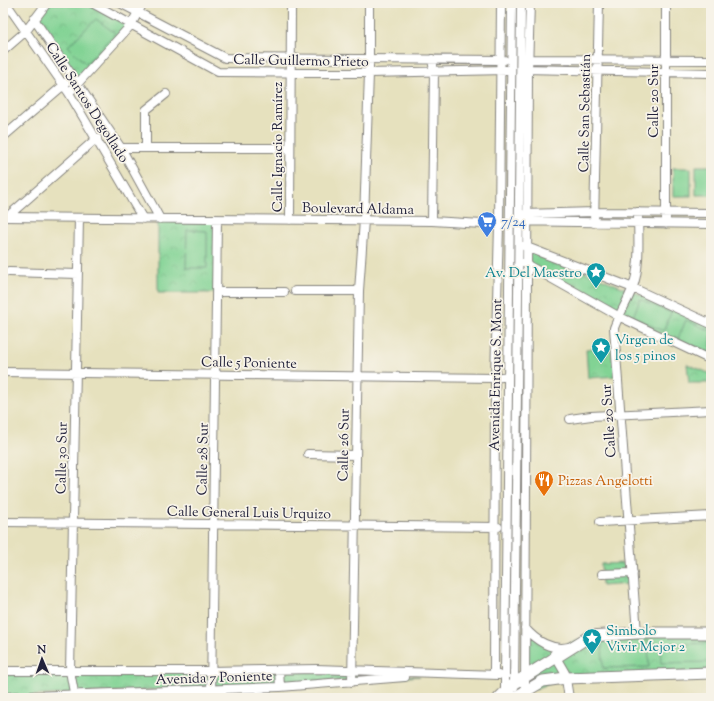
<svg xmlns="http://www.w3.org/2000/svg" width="714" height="701" viewBox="0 0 714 701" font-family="'Sorts Mill Goudy',serif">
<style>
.park{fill:url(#park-crowns);stroke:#527a68}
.pitch{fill:#82d394;stroke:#527a68}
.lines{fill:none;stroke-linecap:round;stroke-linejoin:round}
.street-casing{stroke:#84827c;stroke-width:10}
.secondary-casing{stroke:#84827c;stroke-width:13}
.street{stroke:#fff;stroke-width:8}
.secondary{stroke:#fff;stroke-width:11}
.labels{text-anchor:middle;stroke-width:3.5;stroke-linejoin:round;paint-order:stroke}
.street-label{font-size:14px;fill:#22223b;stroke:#f7f3e8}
.shop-label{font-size:14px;fill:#366cbe;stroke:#f7f3e8;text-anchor:start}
.culture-label{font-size:14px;fill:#0d838f;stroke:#f7f3e8;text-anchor:start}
.food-label{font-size:14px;fill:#c56008;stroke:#f7f3e8;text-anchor:start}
</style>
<defs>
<pattern id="park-crowns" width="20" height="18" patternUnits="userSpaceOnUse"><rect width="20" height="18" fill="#82d394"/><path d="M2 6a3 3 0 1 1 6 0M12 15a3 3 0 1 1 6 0" fill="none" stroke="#70b580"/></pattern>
</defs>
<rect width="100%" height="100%" fill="#f7f3e8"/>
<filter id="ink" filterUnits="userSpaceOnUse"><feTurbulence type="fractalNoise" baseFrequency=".025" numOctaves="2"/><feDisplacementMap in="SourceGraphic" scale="8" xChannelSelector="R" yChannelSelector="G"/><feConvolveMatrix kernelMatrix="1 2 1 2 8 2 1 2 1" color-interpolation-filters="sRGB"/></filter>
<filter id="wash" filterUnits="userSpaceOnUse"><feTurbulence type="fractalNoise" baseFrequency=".012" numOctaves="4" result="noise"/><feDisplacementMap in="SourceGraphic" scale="16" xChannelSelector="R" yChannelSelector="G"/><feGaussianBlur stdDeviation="0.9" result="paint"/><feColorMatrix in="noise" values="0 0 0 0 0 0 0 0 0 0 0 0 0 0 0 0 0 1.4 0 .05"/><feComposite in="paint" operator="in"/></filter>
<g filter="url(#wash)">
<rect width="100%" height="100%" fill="#e6e1be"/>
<path class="park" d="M 47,3 L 92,3 L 131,25 L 78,84 L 34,19 Z
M 158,219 L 217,220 L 217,293 L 158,293 Z
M 528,248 L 711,324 L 711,360 L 527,265 Z
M 617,347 L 618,376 L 588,378 L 586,349 Z
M 687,364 L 711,374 L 711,383 L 689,383 Z
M 628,563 L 629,584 L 602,586 L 601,564 Z
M 525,628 L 555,648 L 586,638 L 711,633 L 711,673 L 566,678 L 517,695 L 515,685 L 525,677 Z
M 312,670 L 420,676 L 384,679 L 3,697 L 3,671 Z"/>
<path class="pitch" d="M 96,19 L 115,33 L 86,64 L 68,46 Z
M 696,166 L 711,166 L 711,195 L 696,195 Z
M 673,168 L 691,168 L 691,196 L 673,196 Z
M 187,230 L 207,231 L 207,268 L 186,268 Z
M 640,299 L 671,313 L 663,331 L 633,317 Z
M 686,320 L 711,331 L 711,353 L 678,339 Z
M 648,640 L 649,667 L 603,668 L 602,641 Z
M 711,643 L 711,662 L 661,663 L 660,645 Z"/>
</g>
<g filter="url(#ink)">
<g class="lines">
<g class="street-casing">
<path id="street" d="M 6,3 L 69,93 L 143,219
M 92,3 L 218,72 L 369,73 L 506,70
M 120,3 L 225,58 L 504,60
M 666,3 L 666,224
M 34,19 L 121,148 L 160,219
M 3,51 L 26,31 L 47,3
M 432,59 L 434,71 L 432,221
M 526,59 L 711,60
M 524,69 L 711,73
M 69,93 L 131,25 L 143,3
M 3,137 L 73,77
M 121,148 L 290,148
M 146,148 L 146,110 L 166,94
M 524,214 L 595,212 L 711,213
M 3,217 L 432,221 L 499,225 L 510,221 L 711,224
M 7,217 L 97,138
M 290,220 L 291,3
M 594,223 L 599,3
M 524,246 L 633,288 L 711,324
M 524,263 L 618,316 L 711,360
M 9,272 L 78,274
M 295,291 L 359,291
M 217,292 L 284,292
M 3,372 L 495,378 L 508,376
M 570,419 L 591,416 L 711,410
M 308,454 L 356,455
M 3,522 L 498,527
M 600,522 L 711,516
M 602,574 L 633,573
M 525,628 C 536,641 552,651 569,647
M 637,633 L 614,328 C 619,314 627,303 632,289 C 641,269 638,234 638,212
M 554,654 L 565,673 L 569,698
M 279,670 L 280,687
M 3,671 L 210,671 L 316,669 L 498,675
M 494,675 L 495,378 L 499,225 L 501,3
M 352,682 L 359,291 L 364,220 L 369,73 L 369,3
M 514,687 L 521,3
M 260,688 L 261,698
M 525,691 L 528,70 L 530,3
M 507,693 L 505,691 L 505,675 L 512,3
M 3,697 L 280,687 L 405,677
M 75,698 L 70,671 L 79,218
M 211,698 L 217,220"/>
</g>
<g class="secondary-casing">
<path id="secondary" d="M 499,698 L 515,683 L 590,636 L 637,633 L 711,633
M 514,698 L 543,681 L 566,678 L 711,673"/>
</g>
<use href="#street" class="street"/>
<use href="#secondary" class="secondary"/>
</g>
</g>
<defs>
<g id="supermarket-pin" transform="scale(1)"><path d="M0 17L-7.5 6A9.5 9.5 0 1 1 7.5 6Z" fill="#3f7fe0" stroke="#f7f3e8"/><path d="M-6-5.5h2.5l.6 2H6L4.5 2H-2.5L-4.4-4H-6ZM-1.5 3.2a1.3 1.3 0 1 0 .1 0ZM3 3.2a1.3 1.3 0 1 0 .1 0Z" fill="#fff"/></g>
<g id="sight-pin" transform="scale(1)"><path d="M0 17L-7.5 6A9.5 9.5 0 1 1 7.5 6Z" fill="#0f9aa8" stroke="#f7f3e8"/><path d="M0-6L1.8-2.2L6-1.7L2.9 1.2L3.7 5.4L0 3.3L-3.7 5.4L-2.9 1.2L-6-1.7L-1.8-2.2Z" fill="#fff"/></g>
<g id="restaurant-pin" transform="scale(1)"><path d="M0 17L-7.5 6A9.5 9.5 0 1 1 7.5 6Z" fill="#e8710a" stroke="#f7f3e8"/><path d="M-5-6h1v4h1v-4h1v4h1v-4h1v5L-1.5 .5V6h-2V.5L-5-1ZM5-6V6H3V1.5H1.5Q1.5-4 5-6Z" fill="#fff"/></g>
</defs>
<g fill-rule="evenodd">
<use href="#supermarket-pin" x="487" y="221"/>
<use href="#sight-pin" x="596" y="272"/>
<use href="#sight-pin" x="601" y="347"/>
<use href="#restaurant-pin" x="544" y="480"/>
<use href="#sight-pin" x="592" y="638"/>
</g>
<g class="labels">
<g class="street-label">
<text transform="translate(301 60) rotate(1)" y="5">Calle Guillermo Prieto</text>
<text transform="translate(653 101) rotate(-90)" y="5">Calle 20 Sur</text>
<text transform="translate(88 102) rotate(57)" y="5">Calle Santos Degollado</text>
<text transform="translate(584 113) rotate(-89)" y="5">Calle San Sebastián</text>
<text transform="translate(277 147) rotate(-90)" y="5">Calle Ignacio Ramírez</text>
<text transform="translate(358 208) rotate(1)" y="5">Boulevard Aldama</text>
<text transform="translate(249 362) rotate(1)" y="5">Calle 5 Poniente</text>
<text transform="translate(495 375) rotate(-89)" y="5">Avenida Enrique S. Mont</text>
<text transform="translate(608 421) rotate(-94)" y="5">Calle 20 Sur</text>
<text transform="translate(343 445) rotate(-89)" y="5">Calle 26 Sur</text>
<text transform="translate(61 458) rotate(-89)" y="5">Calle 30 Sur</text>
<text transform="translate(202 459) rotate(-89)" y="5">Calle 28 Sur</text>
<text transform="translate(249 512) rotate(1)" y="5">Calle General Luis Urquizo</text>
<text transform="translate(214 677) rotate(-2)" y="5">Avenida 7 Poniente</text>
</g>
<g class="shop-label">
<text x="501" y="226">7/24</text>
</g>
<g class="culture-label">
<text x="582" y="277" text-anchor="end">Av. Del Maestro</text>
<text x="615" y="344">Virgen de<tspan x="615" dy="16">los 5 pinos</tspan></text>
<text x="606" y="635">Simbolo<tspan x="606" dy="16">Vivir Mejor 2</tspan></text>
</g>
<g class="food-label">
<text x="558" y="485">Pizzas Angelotti</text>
</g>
</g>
<rect width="714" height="701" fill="none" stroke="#f7f3e8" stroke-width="16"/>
<g transform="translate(42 659) rotate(358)" stroke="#f7f3e8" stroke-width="3" paint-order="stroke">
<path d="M0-3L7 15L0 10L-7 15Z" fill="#22223b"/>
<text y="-6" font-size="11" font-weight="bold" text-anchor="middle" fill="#22223b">N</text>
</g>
</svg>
